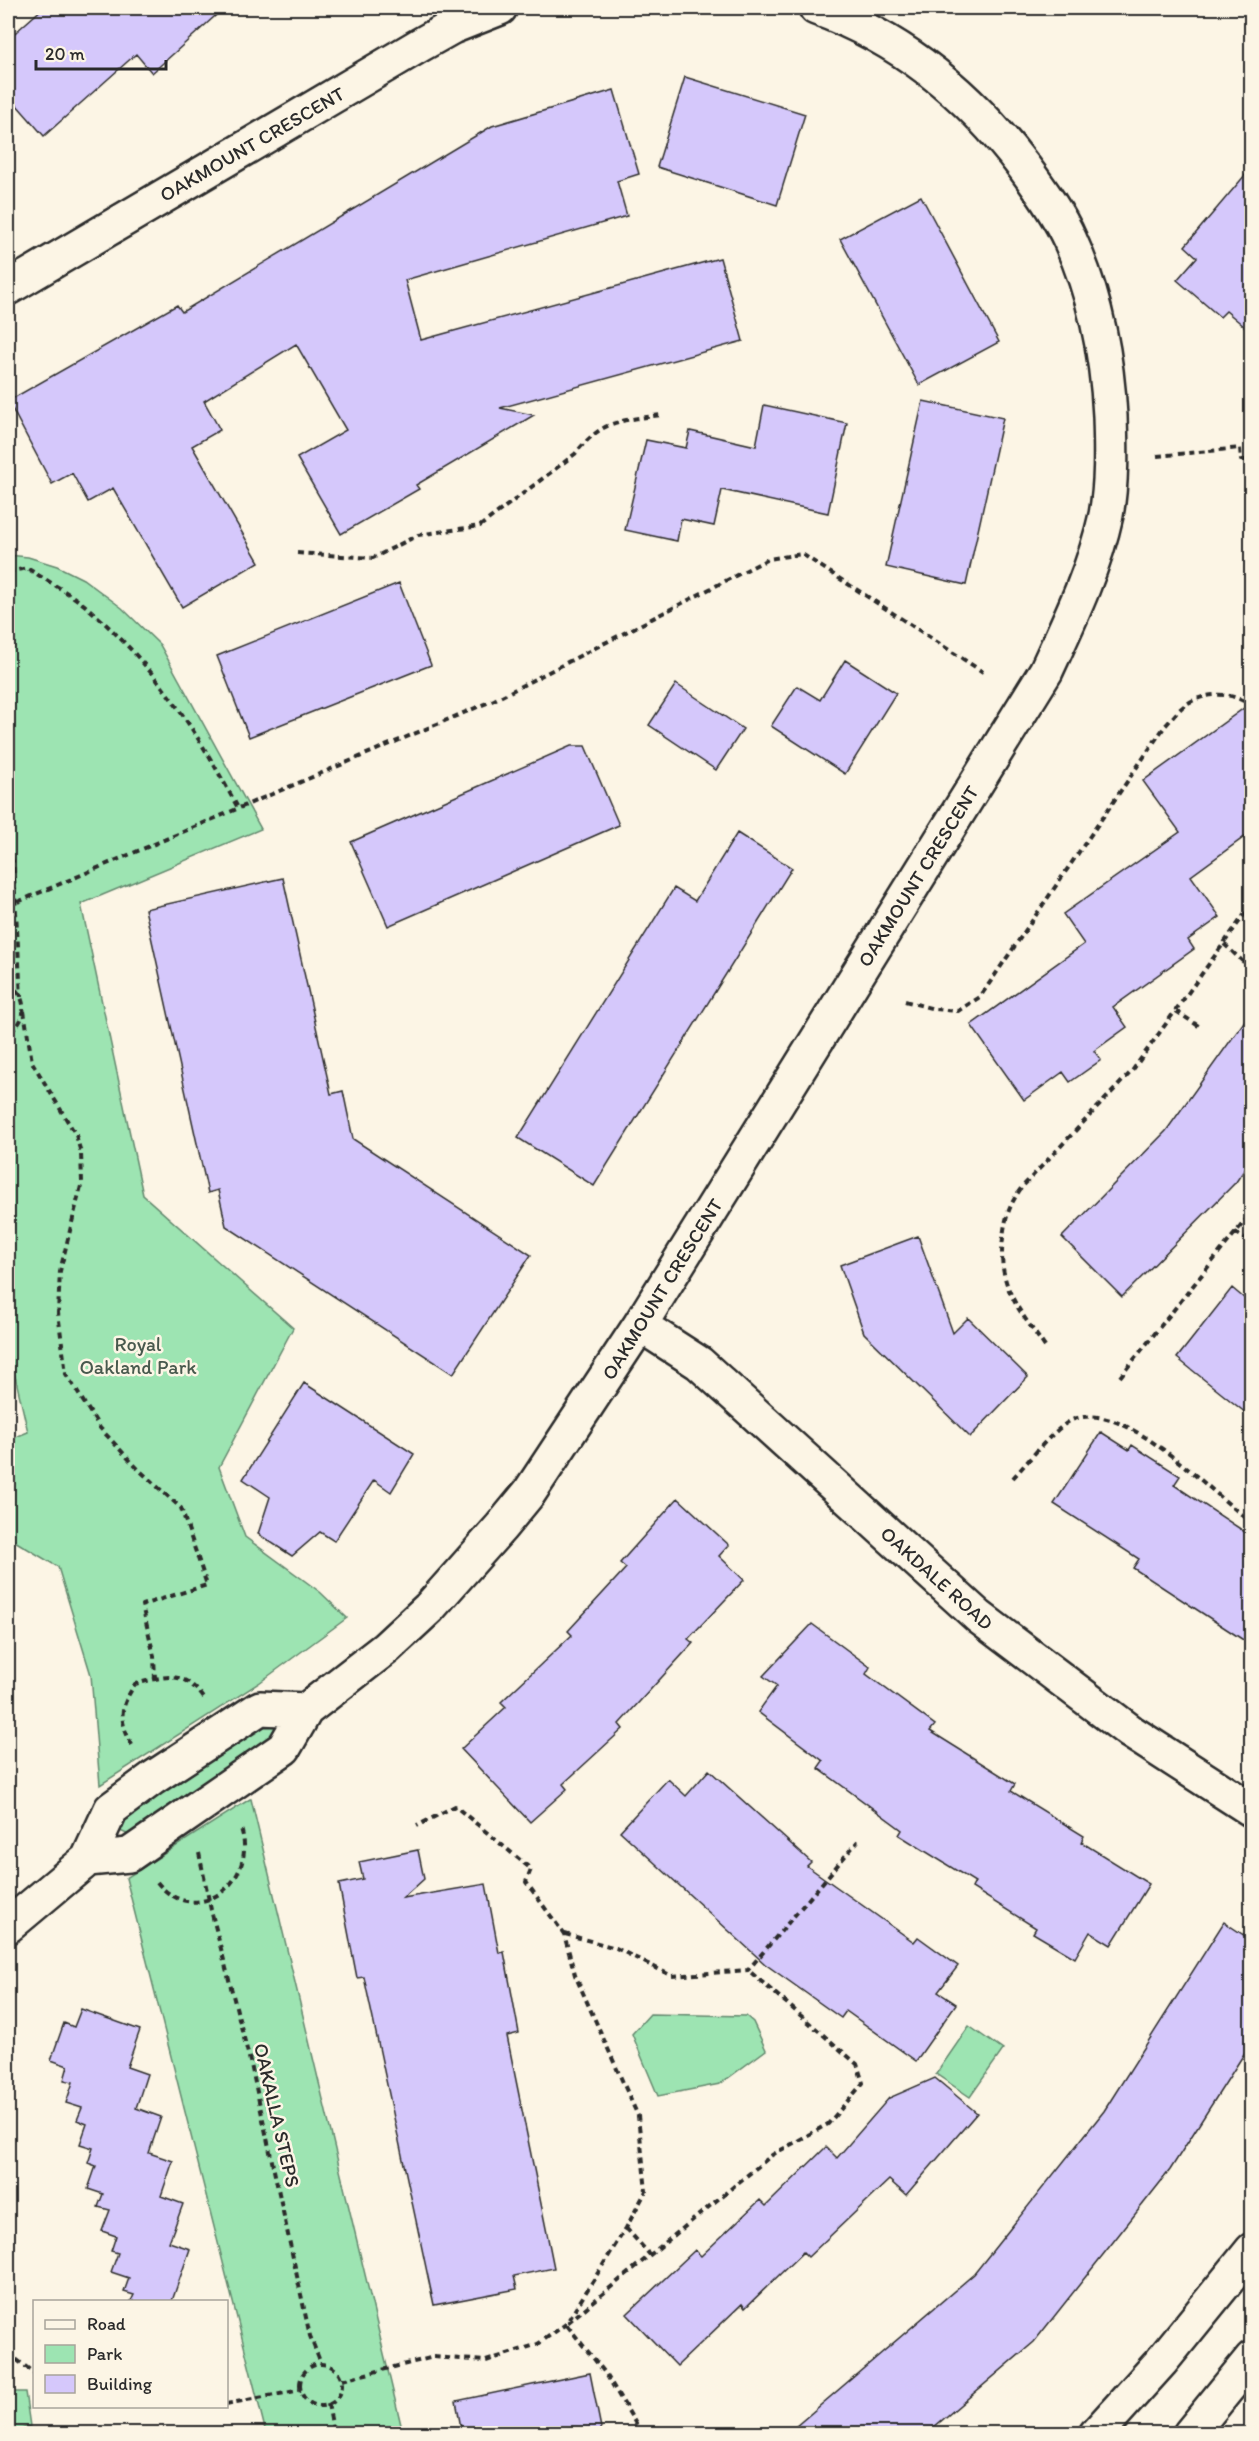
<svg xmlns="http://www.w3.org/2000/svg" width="1259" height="2441" viewBox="0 0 1259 2441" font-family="Itim,sans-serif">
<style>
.green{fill:#9de4b2;stroke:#64886e;stroke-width:1.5}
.building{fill:#d5c8fb;stroke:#2b2b2b;stroke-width:1.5}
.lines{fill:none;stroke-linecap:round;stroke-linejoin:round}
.minor-casing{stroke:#2b2b2b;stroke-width:38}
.tertiary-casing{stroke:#2b2b2b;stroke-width:38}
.path{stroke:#2b2b2b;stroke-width:4;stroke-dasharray:6 4.5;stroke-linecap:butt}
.minor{stroke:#fcf5e5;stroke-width:33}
.tertiary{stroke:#fcf5e5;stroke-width:33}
.labels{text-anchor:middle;stroke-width:5;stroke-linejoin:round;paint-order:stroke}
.street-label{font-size:20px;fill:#2b2b2b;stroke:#fcf5e5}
.park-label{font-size:20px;fill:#48594d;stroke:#fcf5e5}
</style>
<rect width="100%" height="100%" fill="#fcf5e5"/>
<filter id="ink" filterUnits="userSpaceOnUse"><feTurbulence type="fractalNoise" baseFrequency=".0167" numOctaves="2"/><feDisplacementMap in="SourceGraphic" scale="12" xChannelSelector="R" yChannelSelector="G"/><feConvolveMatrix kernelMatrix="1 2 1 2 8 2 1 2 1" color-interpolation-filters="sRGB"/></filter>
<g filter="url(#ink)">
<path class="green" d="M 8,555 L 28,557 L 57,566 L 83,579 L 122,608 L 160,645 L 261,829 L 81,904 L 143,1195 L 293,1328 L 219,1467 L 245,1537 L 320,1592 L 347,1618 L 259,1683 L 100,1785 L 91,1675 L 58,1567 L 8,1537 L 8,1440 L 28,1432 L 8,1346 Z
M 271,1722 L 278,1728 L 278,1736 L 129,1835 L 120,1831 L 119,1820 L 264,1724 Z
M 250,1799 L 251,1799 L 403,2433 L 266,2433 L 126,1878 Z
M 650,2014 L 746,2016 L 753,2022 L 766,2050 L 720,2084 L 658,2096 L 632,2034 Z
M 969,2026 L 1003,2050 L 970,2097 L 936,2074 Z
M 8,2392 L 25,2392 L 30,2426 L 8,2434 Z"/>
<path class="building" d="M 43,8 L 224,8 L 152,73 L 136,54 L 44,136 L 8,95 L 8,39 Z
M 685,77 L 805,114 L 777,205 L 657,167 Z
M 614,90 L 639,174 L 617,181 L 627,216 L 405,280 L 421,340 L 720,258 L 743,341 L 500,408 L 534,415 L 416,485 L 419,489 L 341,534 L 297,458 L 346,430 L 296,344 L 204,401 L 220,430 L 192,446 L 259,562 L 182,607 L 113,488 L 88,502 L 72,473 L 52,484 L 8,401 L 177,305 L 182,312 L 492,126 Z
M 1251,168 L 1251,332 L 1226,311 L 1220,317 L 1177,280 L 1197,257 L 1185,246 Z
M 921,196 L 999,342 L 919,385 L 840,239 Z
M 923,401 L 1003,418 L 966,585 L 886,567 Z
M 764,405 L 847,423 L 828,513 L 722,490 L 714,526 L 681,519 L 677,541 L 625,530 L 646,440 L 686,448 L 690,431 L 756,446 Z
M 399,583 L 431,665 L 249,737 L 217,656 Z
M 845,660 L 896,693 L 845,774 L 771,726 L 797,686 L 820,700 Z
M 676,684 L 743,729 L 716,770 L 649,725 Z
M 1251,703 L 1251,832 L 1191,876 L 1220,917 L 1188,940 L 1194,949 L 1113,1007 L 1127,1027 L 1094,1051 L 1101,1060 L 1070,1082 L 1063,1072 L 1024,1100 L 971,1025 L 1084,944 L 1063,914 L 1180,832 L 1143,781 Z
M 571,746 L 585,746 L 619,825 L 388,926 L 351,842 Z
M 737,833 L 792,868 L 594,1186 L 518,1138 L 674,888 L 695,901 Z
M 283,878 L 331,1094 L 343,1091 L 353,1139 L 531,1255 L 453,1374 L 226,1226 L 218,1190 L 208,1193 L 145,909 Z
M 1251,1012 L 1251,1160 L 1236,1182 L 1122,1297 L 1062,1237 L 1166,1131 Z
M 918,1236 L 953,1333 L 968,1318 L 1028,1377 L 970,1437 L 864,1333 L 840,1265 Z
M 1232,1288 L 1251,1304 L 1251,1417 L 1177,1358 Z
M 304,1383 L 414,1454 L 391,1492 L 374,1480 L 334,1541 L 320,1532 L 292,1556 L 258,1534 L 270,1497 L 243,1479 Z
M 1101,1432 L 1129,1450 L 1132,1445 L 1180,1476 L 1174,1485 L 1251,1536 L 1251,1645 L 1133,1568 L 1139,1559 L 1054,1504 Z
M 678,1498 L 729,1545 L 719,1556 L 744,1580 L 688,1639 L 693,1643 L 619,1724 L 623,1729 L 563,1784 L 567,1789 L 530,1822 L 461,1749 L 506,1707 L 501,1702 L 572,1635 L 568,1631 L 626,1568 L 620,1563 Z
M 812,1624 L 870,1667 L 866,1674 L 935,1725 L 930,1731 L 1015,1784 L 1011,1791 L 1084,1836 L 1081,1842 L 1149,1884 L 1111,1945 L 1090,1932 L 1075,1958 L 1033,1933 L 1036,1928 L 972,1888 L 975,1882 L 899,1835 L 902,1830 L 818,1768 L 823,1761 L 758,1712 L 777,1686 L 763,1676 Z
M 709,1770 L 811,1862 L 807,1866 L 914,1942 L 918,1937 L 958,1966 L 938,1992 L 956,2004 L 916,2061 L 846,2011 L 841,2018 L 765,1964 L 620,1831 L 668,1779 L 686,1796 Z
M 418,1850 L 424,1879 L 403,1898 L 486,1884 L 499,1953 L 504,1952 L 519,2033 L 507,2036 L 554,2268 L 514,2276 L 517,2289 L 434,2305 L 364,1977 L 357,1978 L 339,1884 L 363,1879 L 359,1862 Z
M 1224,1922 L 1251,1940 L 1251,2043 L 1170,2170 L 1034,2342 L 927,2433 L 788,2433 L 974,2274 L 1104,2111 Z
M 81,2009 L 140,2030 L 127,2067 L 147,2074 L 136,2108 L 161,2117 L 149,2153 L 173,2161 L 161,2196 L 183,2204 L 169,2242 L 190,2249 L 172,2301 L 131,2301 L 134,2295 L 124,2292 L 129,2278 L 111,2272 L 118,2253 L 111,2251 L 116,2236 L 102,2231 L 110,2210 L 98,2207 L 103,2194 L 88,2189 L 96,2166 L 88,2163 L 93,2148 L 80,2144 L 87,2124 L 77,2120 L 82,2108 L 66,2103 L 73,2082 L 64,2080 L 68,2066 L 51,2060 L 64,2023 L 74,2027 Z
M 935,2078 L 977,2113 L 906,2195 L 889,2180 L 808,2257 L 803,2252 L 745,2308 L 742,2304 L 677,2366 L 627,2314 L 695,2250 L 701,2256 L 760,2200 L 766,2206 L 826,2147 L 837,2158 L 889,2098 Z
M 590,2373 L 602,2433 L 462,2433 L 456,2401 Z"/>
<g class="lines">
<g class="minor-casing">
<path id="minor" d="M 8,288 L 420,45 L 452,27 L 500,8
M 640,1325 L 699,1363 L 979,1617 L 1131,1732 L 1252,1810
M 88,1859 L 129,1855 L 284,1748 L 306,1710 L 386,1648 L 429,1608 L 501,1527 L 529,1493 L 640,1325 L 1046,671 C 1069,621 1094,570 1106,515 C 1112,483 1111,448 1110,416 C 1107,356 1095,295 1070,240 C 1059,215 1041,190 1024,167 C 970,95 902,39 816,8
M 8,1926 L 88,1859 L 111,1809 L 153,1778 L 260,1708 L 306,1710"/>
</g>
<g class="tertiary-casing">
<path id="tertiary" d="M 1096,2434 L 1161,2362 L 1252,2250
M 1190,2434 L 1252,2358"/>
</g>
<path class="path" d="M 1157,456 L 1240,448 L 1241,460 L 1252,460
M 297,553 L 373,558 L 418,535 L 480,526 L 575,454 C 603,419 620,421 661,415
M 8,572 L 27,568 C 47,581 70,593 88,608 C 156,667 196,730 238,808
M 8,847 L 13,861 L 21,997
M 8,906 L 494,700 L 768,559 L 802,554 L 983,672
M 1224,944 L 1252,970
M 8,983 C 28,996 29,1021 8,1033
M 905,1001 L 934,1009 L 958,1011 L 980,997 L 1165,726 C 1171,720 1178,710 1185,705 C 1205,692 1233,690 1252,707
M 24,1011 L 32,1062 L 76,1135 L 81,1153 L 82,1182 L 60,1271 L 58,1313 L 66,1374 L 100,1428 L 139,1470 L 181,1508 L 207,1585 L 142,1605 L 154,1656 L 155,1679
M 1176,1011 L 1200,1027
M 1235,1232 L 1252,1243
M 1045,1347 C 1019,1309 997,1287 1003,1238 C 1005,1218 1010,1203 1022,1187 L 1132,1071 L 1252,904
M 1120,1377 L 1252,1212
M 1013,1478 C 1028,1462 1053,1429 1072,1420 C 1125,1397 1209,1493 1252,1522
M 132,1745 C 118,1719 120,1708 135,1684 C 167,1676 182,1669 204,1698
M 199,1853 L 211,1910 L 252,2069 L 310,2336 L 321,2364
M 157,1882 C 196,1931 261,1880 240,1826
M 565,1934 L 616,1948 L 672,1976 L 748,1970 L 858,1841
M 626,2228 L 650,2255
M 8,2353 L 34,2373
M300 2385a21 21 0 1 1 42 0a21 21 0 1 1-42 0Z
M 342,2380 L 434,2357 L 486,2361 L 538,2344 L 566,2324 L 626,2228 L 646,2191 L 638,2116 L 575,1975 L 564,1934 L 526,1882 L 531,1869 L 455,1806 L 417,1826
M 226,2404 L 301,2390
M 328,2404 L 334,2434
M 642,2434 L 606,2374 L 566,2324 L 772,2155 L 828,2124 L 863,2083 L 857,2064 L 748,1970"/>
<use href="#minor" class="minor"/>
<use href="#tertiary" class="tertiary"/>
</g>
</g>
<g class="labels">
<g class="street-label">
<text transform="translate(252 144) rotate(-30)" y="7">OAKMOUNT CRESCENT</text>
<text transform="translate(918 876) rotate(-58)" y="7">OAKMOUNT CRESCENT</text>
<text transform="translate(662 1289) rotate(-58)" y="7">OAKMOUNT CRESCENT</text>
<text transform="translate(937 1578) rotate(42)" y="7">OAKDALE ROAD</text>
<text transform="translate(277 2115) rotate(77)" y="7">OAKALLA STEPS</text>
</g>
<g class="park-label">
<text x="138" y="1351">Royal<tspan x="138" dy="23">Oakland Park</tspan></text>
</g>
</g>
<rect width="1259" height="2441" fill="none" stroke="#fcf5e5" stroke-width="30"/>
<rect x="15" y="15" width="1229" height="2411" fill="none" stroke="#2b2b2b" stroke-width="2" filter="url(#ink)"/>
<rect x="33" y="2300" width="195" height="108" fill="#fcf5e5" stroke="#a8a49b" stroke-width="1.5"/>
<rect x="45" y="2320" width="30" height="9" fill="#fcf5e5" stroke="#a8a49b" stroke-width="1.5"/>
<text x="87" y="2330" font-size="18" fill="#2b2b2b">Road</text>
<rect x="45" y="2345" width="30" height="18" fill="#9de4b2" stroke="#a8a49b" stroke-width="1.5"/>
<text x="87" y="2360" font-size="18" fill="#2b2b2b">Park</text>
<rect x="45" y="2375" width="30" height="18" fill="#d5c8fb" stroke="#a8a49b" stroke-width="1.5"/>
<text x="87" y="2390" font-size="18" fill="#2b2b2b">Building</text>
<path d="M36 60v9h130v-9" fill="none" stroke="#2b2b2b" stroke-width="3"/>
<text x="45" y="60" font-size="18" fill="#2b2b2b" stroke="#fcf5e5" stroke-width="4.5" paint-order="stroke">20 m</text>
</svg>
